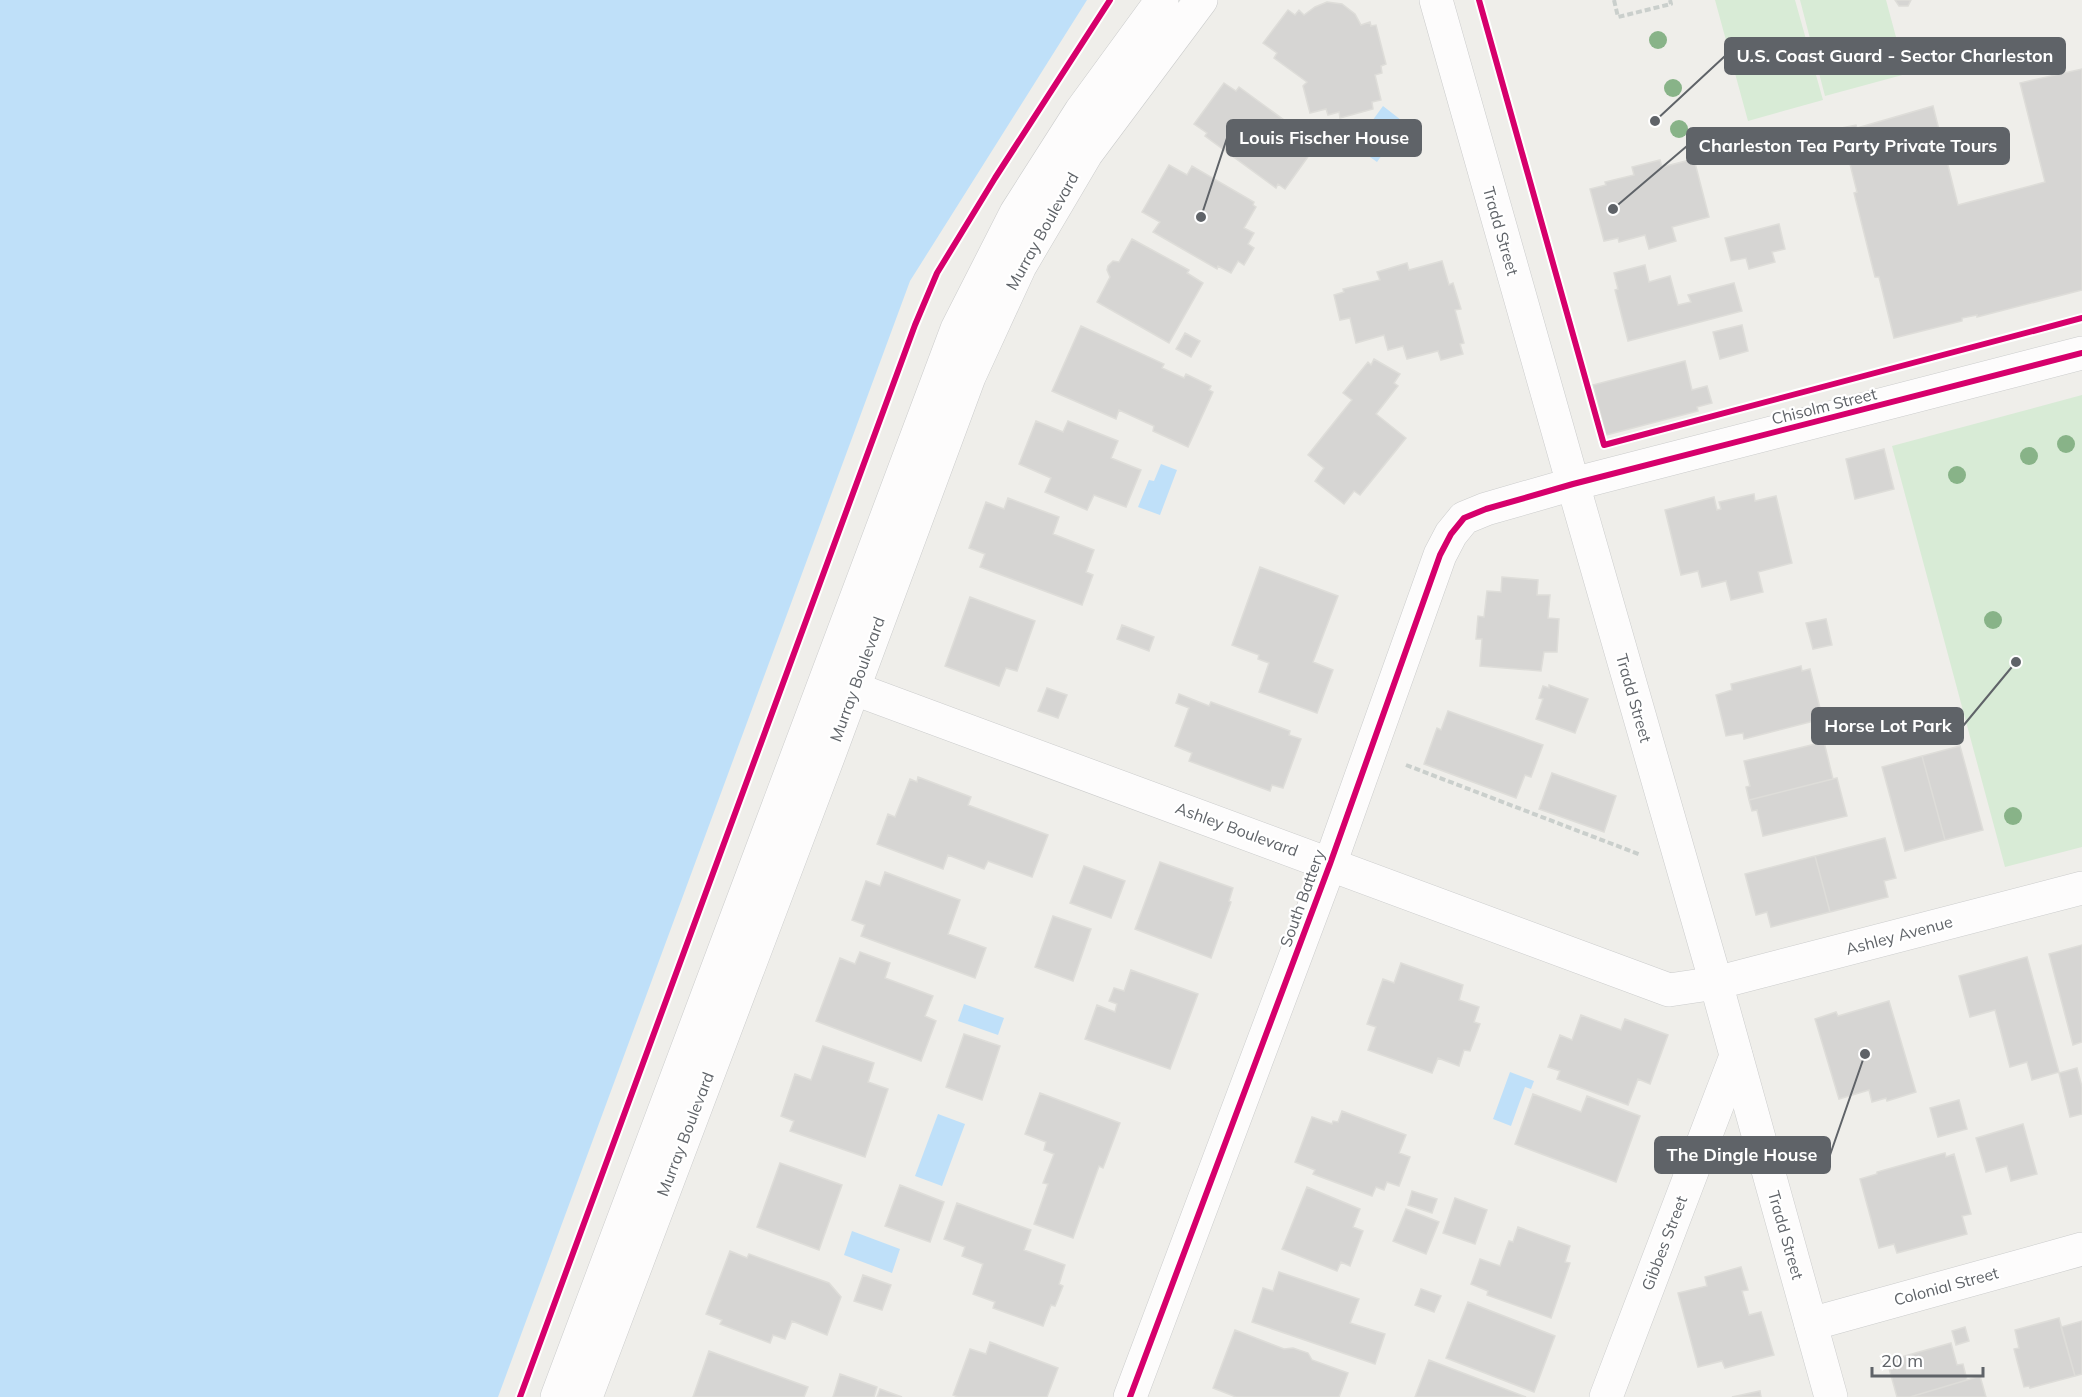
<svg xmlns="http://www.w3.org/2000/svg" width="2082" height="1397" viewBox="0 0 2082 1397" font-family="Mulish,sans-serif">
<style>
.green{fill:#d8ebd6}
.water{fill:#bfe0f9}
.building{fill:#d6d5d3;stroke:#deddd9;stroke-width:1.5}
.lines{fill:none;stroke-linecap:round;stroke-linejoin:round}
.minor-casing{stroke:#cbcccc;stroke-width:34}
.tertiary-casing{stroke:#cbcccc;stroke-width:34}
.path{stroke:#cacfcc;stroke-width:4;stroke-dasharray:6 3;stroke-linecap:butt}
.minor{stroke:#fdfcfc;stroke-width:33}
.tertiary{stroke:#fdfcfc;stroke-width:33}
.cycleway-casing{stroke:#fff;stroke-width:10}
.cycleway{stroke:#d6006c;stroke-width:6}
.tree{fill:#88b388}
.labels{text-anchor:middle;stroke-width:4.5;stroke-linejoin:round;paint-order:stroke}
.street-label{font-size:16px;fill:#5f6368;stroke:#fff}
.leader{fill:none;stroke:#5f6368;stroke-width:2}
.callout-dot{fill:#5f6368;stroke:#fff;stroke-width:2}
.callout{fill:#5f6368;stroke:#5f6368;stroke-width:2}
.callout-label{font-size:18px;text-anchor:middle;font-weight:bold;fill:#fff}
</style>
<rect width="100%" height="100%" fill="#efeeea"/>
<path class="green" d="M 1715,0 L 1795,0 L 1823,100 L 1748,121 Z
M 1800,0 L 1886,0 L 1906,74 L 1825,96 Z
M 2082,395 L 2082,847 L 2005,867 L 1892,446 Z"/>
<path class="water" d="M 0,0 L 1087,0 L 910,281 L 498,1397 L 0,1397 Z
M 1383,106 L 1401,120 L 1402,127 L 1377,162 L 1346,140 L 1359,122 L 1367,128 Z
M 1161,464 L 1177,470 L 1160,515 L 1138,507 L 1149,480 L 1154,481 Z
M 964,1004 L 1004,1018 L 998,1035 L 958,1021 Z
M 1510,1072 L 1534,1081 L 1531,1089 L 1525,1087 L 1511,1126 L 1493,1119 Z
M 938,1114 L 965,1124 L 942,1186 L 915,1176 Z
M 852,1231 L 900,1249 L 892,1273 L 844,1255 Z"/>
<path class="building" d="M 1895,0 L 1911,0 L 1908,6 L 1899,6 Z
M 1327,2 L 1342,4 L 1355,14 L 1361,25 L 1370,22 L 1371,26 L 1376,25 L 1386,64 L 1381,66 L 1382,73 L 1375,75 L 1381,100 L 1372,102 L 1373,109 L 1340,118 L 1339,112 L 1328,115 L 1326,109 L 1310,113 L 1303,86 L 1307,82 L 1274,58 L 1277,53 L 1263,43 L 1288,10 L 1295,15 L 1299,10 L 1304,15 L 1315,7 Z
M 2082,69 L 2082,290 L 1977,317 L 1977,315 L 1962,318 L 1962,321 L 1894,338 L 1879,277 L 1875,277 L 1854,193 L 1857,192 L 1841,128 L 1856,125 L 1857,128 L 1933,106 L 1958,205 L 2045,182 L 2020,83 Z
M 1224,83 L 1236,91 L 1239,87 L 1310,139 L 1308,142 L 1315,147 L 1285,189 L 1278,184 L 1276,188 L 1205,136 L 1207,133 L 1194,124 Z
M 1694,159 L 1709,217 L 1672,227 L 1676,241 L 1649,249 L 1645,235 L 1619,242 L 1618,238 L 1604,241 L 1590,189 L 1606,185 L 1605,182 L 1634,175 L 1632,167 L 1660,160 L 1662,167 Z
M 1169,165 L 1187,175 L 1192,166 L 1254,202 L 1253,205 L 1256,207 L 1244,228 L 1254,233 L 1248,244 L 1254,248 L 1244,265 L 1238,261 L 1231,273 L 1218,266 L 1217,269 L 1153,232 L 1160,222 L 1142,212 Z
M 1779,224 L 1785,249 L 1772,252 L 1775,262 L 1749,269 L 1746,258 L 1731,261 L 1725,238 Z
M 1132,239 L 1189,270 L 1187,273 L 1203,283 L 1169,343 L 1097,302 L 1110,277 L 1107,270 L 1108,266 L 1113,261 L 1119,262 Z
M 1442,261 L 1449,285 L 1453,283 L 1461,309 L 1455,310 L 1464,343 L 1460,344 L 1463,354 L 1441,360 L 1438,351 L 1407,359 L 1403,346 L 1388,350 L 1384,335 L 1356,343 L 1350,318 L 1340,320 L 1334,295 L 1344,292 L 1343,289 L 1380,280 L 1377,272 L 1407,263 L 1409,270 Z
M 1645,265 L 1649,282 L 1670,276 L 1678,305 L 1691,302 L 1688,295 L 1734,283 L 1742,311 L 1628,341 L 1615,290 L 1618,289 L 1614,273 Z
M 1742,325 L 1748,351 L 1720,359 L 1713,332 Z
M 1081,326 L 1164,364 L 1162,368 L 1184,378 L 1186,374 L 1211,386 L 1209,390 L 1213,392 L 1188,447 L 1153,431 L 1154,426 L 1119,410 L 1116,419 L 1052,391 Z
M 1185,333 L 1200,341 L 1191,357 L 1176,349 Z
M 1374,359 L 1400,374 L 1394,383 L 1398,386 L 1376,414 L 1406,438 L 1360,495 L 1354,491 L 1344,504 L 1315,481 L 1324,468 L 1308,455 L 1352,400 L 1343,393 L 1368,362 L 1371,365 Z
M 1685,361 L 1692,390 L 1707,386 L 1712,403 L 1697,407 L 1698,411 L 1606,435 L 1593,385 Z
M 1036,421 L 1063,432 L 1068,421 L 1118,441 L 1111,458 L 1141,470 L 1126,507 L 1094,495 L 1087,510 L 1045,492 L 1051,478 L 1019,464 Z
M 1884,449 L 1894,489 L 1855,499 L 1846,459 Z
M 1754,494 L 1755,501 L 1776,496 L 1792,563 L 1758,572 L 1763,592 L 1731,600 L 1726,581 L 1702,587 L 1698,571 L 1681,575 L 1665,510 L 1714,497 L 1717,510 L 1721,509 L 1719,502 Z
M 1008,498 L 1059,517 L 1053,534 L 1094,550 L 1086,572 L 1093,575 L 1082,605 L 980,567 L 985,554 L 969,548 L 986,502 L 1004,509 Z
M 1260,567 L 1338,596 L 1313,662 L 1333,670 L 1317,713 L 1259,692 L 1269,663 L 1258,659 L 1259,655 L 1232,645 Z
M 1502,577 L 1538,580 L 1537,595 L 1550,595 L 1548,618 L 1559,619 L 1557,652 L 1544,652 L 1541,671 L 1480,666 L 1482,639 L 1476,639 L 1478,616 L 1484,617 L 1487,591 L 1501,592 Z
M 970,597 L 1035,621 L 1017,671 L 1006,668 L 999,686 L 945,666 Z
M 1826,619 L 1832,645 L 1813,649 L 1806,623 Z
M 1122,625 L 1154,637 L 1149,651 L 1117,639 Z
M 1801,666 L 1802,671 L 1810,669 L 1821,712 L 1812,714 L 1814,721 L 1744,739 L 1743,733 L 1726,736 L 1716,695 L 1732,690 L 1731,684 Z
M 1549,685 L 1588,699 L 1575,733 L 1536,719 L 1543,699 L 1539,698 L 1543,686 L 1549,688 Z
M 1047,688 L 1067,695 L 1058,718 L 1038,711 Z
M 1179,694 L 1209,706 L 1211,702 L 1290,731 L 1289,735 L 1301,739 L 1283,788 L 1272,785 L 1270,791 L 1189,761 L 1192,753 L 1175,746 L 1189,708 L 1176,703 Z
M 1448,711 L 1543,745 L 1531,777 L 1525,775 L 1516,798 L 1424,764 L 1437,728 L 1441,730 Z
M 1824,742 L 1833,779 L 1749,800 L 1746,787 L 1750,786 L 1744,761 Z
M 1960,746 L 1983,830 L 1945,840 L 1922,756 Z
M 1922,756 L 1945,840 L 1905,851 L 1882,767 Z
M 1552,773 L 1616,796 L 1604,832 L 1539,809 Z
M 918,777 L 971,797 L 968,805 L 1048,835 L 1032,877 L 988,861 L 984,869 L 948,855 L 943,869 L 877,844 L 888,814 L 895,817 L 910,779 L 917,782 Z
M 1837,778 L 1847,816 L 1763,836 L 1757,810 L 1752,811 L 1749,800 Z
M 1885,838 L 1896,878 L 1884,881 L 1888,897 L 1830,912 L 1815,856 Z
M 1815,856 L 1830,912 L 1771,927 L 1767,912 L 1756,915 L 1745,874 Z
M 1160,862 L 1233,888 L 1229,901 L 1231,902 L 1211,958 L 1135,929 Z
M 1084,866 L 1125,881 L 1111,918 L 1070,903 Z
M 885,872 L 960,900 L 948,934 L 986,948 L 975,978 L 861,936 L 865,925 L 852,920 L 866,881 L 880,886 Z
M 1053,916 L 1091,929 L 1073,981 L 1035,967 Z
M 2082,945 L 2082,1042 L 2073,1045 L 2049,954 Z
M 860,952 L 890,963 L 885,978 L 933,996 L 925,1016 L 936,1021 L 921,1061 L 816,1021 L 840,958 L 855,964 Z
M 2027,957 L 2059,1072 L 2032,1080 L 2027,1062 L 2010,1067 L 1995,1010 L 1970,1017 L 1959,976 Z
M 1401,963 L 1463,985 L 1459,1000 L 1479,1007 L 1474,1022 L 1480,1024 L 1470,1051 L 1464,1050 L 1459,1066 L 1438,1058 L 1432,1073 L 1368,1050 L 1376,1027 L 1367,1024 L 1383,979 L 1394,983 Z
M 1131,970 L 1198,994 L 1170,1069 L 1085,1039 L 1097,1005 L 1115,1012 L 1117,1004 L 1109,1001 L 1114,988 L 1124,991 Z
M 1889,1001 L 1916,1092 L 1887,1101 L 1886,1098 L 1872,1102 L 1869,1090 L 1839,1099 L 1815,1019 L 1836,1012 L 1838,1016 Z
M 1581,1015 L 1621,1030 L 1625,1019 L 1668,1035 L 1650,1084 L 1638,1079 L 1628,1105 L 1557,1079 L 1560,1071 L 1548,1067 L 1560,1035 L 1572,1040 Z
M 964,1034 L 1000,1046 L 982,1100 L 946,1087 Z
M 823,1046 L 874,1063 L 868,1082 L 888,1089 L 865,1157 L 790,1131 L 794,1121 L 781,1116 L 795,1074 L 811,1080 Z
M 2077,1068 L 2082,1087 L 2082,1114 L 2070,1117 L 2059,1073 Z
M 1040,1093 L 1120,1123 L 1103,1168 L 1099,1166 L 1073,1238 L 1034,1224 L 1048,1184 L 1043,1183 L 1054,1154 L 1044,1150 L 1046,1142 L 1025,1134 Z
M 1533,1094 L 1581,1112 L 1587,1096 L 1640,1116 L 1616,1182 L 1515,1144 Z
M 1959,1100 L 1967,1129 L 1938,1137 L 1930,1108 Z
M 1342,1111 L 1406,1135 L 1399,1153 L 1410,1157 L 1399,1186 L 1387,1182 L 1384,1190 L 1376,1187 L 1372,1196 L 1313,1174 L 1315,1170 L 1295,1162 L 1312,1117 L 1332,1124 L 1333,1121 L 1338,1122 Z
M 2023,1124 L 2037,1174 L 2011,1181 L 2007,1166 L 1986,1172 L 1976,1138 Z
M 1945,1153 L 1946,1157 L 1954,1154 L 1971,1214 L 1962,1216 L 1967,1234 L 1897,1253 L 1894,1244 L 1879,1248 L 1860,1179 L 1877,1174 L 1877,1172 Z
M 780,1163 L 842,1185 L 819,1250 L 757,1227 Z
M 900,1185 L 944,1202 L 930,1242 L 885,1226 Z
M 1307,1187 L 1360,1209 L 1353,1227 L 1363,1231 L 1350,1266 L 1341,1262 L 1337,1271 L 1282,1249 Z
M 1412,1191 L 1437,1199 L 1432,1213 L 1408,1205 Z
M 1455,1198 L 1487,1210 L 1475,1244 L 1443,1233 Z
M 957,1203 L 1031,1230 L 1024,1250 L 1065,1265 L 1059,1284 L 1063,1286 L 1055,1306 L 1051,1305 L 1043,1326 L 993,1308 L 995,1302 L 973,1294 L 983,1264 L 962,1256 L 965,1247 L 944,1239 Z
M 1406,1209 L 1439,1222 L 1426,1254 L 1393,1241 Z
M 1518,1227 L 1570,1246 L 1565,1262 L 1570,1263 L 1551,1318 L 1487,1295 L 1488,1291 L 1471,1284 L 1480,1259 L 1500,1266 L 1509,1241 L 1513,1242 Z
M 730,1251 L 747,1258 L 749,1254 L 829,1283 L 841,1297 L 827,1335 L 792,1321 L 785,1339 L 773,1335 L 770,1343 L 720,1324 L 722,1320 L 706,1314 Z
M 1741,1267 L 1748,1290 L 1742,1291 L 1749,1315 L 1761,1312 L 1774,1355 L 1725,1368 L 1722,1361 L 1698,1367 L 1678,1293 L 1707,1286 L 1705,1277 Z
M 1279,1272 L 1359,1299 L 1350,1323 L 1385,1334 L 1375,1364 L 1252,1322 L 1263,1288 L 1273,1291 Z
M 863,1275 L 891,1285 L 882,1310 L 854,1301 Z
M 1421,1289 L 1441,1296 L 1434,1312 L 1415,1305 Z
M 1468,1302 L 1555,1336 L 1534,1392 L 1446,1358 Z
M 2059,1318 L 2075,1376 L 2030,1388 L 2029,1386 L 2024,1387 L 2014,1349 L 2019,1348 L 2015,1330 Z
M 2082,1321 L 2082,1374 L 2075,1376 L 2061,1327 Z
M 1965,1327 L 1969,1341 L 1956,1345 L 1952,1331 Z
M 1235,1330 L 1284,1349 L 1293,1348 L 1308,1353 L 1312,1360 L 1348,1373 L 1339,1397 L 1236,1397 L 1213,1388 Z
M 990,1342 L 1058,1368 L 1047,1397 L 958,1397 L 953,1395 L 970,1349 L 986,1354 Z
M 1951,1343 L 1957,1365 L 1963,1364 L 1967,1380 L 1910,1397 L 1897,1397 L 1887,1361 Z
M 709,1351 L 808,1387 L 804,1397 L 693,1397 Z
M 1429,1360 L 1526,1397 L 1415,1397 Z
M 840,1374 L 877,1387 L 874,1397 L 833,1397 Z
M 1980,1376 L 1986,1397 L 1910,1397 L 1967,1380 Z
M 880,1389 L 902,1397 L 877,1397 Z
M 1760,1391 L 1761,1397 L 1732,1397 Z"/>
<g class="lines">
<g class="minor-casing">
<path id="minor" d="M 1436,0 L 1573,484
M 828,679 L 1669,990 L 1716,983
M 1811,1324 L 2082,1249
M 1130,1397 L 1330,864 L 1440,555 L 1451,534 L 1464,518 L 1486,509 L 1573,484 L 2082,353
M 1606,1397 L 1736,1056"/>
</g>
<g class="tertiary-casing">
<path id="tertiary" d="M 1573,484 L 1716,983 L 1831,1397
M 1716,983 L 2082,888
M 557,1397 L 957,329 L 1016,213 L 1081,111 L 1162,0
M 586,1397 L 830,752 L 969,377 L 1020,266 L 1086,154 L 1201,0"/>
</g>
<path class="path" d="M 1614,0 L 1618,17 L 1671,4 L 1670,0
M 1073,57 L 1110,0
M 841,529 L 915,325 L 937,273 L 968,223
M 1406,765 L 1641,855"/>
<use href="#minor" class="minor"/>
<use href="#tertiary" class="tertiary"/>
<g class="cycleway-casing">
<path id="cycleway" d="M 1479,0 L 1604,445 L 2082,318
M 520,1397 L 915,325 L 937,273 L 995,178 L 1110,0
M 1130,1397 L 1330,864 L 1440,555 L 1451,534 L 1464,518 L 1486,509 L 1573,484 L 2082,353"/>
</g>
<use href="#cycleway" class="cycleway"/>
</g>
<g class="tree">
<circle cx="1658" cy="40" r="9"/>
<circle cx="1673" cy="88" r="9"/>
<circle cx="1679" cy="129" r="9"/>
<circle cx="2066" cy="444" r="9"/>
<circle cx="2029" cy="456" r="9"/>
<circle cx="1957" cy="475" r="9"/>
<circle cx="1993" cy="620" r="9"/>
<circle cx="2013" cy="816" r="9"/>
</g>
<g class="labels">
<g class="street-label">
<text transform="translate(1042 231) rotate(-61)" y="6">Murray Boulevard</text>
<text transform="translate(1501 231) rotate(74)" y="6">Tradd Street</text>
<text transform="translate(1824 406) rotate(-14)" y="6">Chisolm Street</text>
<text transform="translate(857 679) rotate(-70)" y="6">Murray Boulevard</text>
<text transform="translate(1634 698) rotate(74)" y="6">Tradd Street</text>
<text transform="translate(1237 829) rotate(20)" y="6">Ashley Boulevard</text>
<text transform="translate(1302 898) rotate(-70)" y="6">South Battery</text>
<text transform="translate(1899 935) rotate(-15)" y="6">Ashley Avenue</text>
<text transform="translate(685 1134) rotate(-69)" y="6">Murray Boulevard</text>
<text transform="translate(1786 1235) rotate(74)" y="6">Tradd Street</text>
<text transform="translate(1664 1243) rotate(-69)" y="6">Gibbes Street</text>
<text transform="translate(1946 1286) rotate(-15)" y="6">Colonial Street</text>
</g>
</g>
<path class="leader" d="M1655 121L1725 56M1201 217L1227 138M1613 209L1687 146M2016 662L1963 726M1865 1054L1830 1155"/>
<g class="callout-dot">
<circle cx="1655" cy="121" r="6"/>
<circle cx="1201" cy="217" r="6"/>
<circle cx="1613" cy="209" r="6"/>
<circle cx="2016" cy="662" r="6"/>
<circle cx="1865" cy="1054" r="6"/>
</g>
<g class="callout">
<rect x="1725" y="38" width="340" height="36" rx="6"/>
<rect x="1227" y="120" width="194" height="36" rx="6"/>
<rect x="1687" y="128" width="322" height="36" rx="6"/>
<rect x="1812" y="708" width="151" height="36" rx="6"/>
<rect x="1655" y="1137" width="175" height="36" rx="6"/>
</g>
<g class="callout-label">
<text x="1895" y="62">U.S. Coast Guard - Sector Charleston</text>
<text x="1324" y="144">Louis Fischer House</text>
<text x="1848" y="152">Charleston Tea Party Private Tours</text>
<text x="1888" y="732">Horse Lot Park</text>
<text x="1742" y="1161">The Dingle House</text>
</g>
<path d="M1872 1367v9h111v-9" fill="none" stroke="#5f6368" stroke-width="3"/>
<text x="1881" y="1367" font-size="18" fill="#5f6368" stroke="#ffffff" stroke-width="4.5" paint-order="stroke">20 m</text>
</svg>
